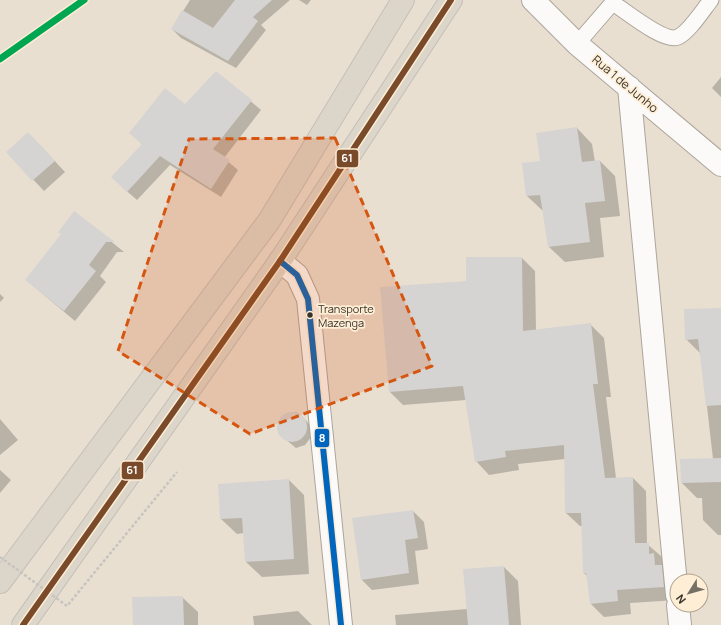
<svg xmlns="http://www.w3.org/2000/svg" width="721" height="625" viewBox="0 0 721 625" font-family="Manrope,sans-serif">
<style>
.shadow{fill:#0003}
.building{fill:#d5d4d2}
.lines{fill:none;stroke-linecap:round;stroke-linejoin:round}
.service-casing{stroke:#aca59b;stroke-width:17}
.minor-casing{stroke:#aca59b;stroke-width:24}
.trunk-casing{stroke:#c4bfb8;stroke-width:24}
.service{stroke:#fcfaf8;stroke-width:15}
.minor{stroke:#fcfaf8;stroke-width:22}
.trunk{stroke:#dcd6ca;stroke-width:22}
.path-bridge{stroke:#c7c4bf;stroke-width:2.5;stroke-dasharray:3 2;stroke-linecap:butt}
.bus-1-casing{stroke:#feeed5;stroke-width:9}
.bus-2-casing{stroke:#feeed5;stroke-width:9}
.bus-1{stroke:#0065bd;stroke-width:6}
.bus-2{stroke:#7a4b2a;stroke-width:6}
.rail-1-casing{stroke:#feeed5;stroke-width:10}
.rail-1{stroke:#00a651;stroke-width:7}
.marked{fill:#d6550f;fill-opacity:0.2;stroke:#d6550f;stroke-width:3;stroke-dasharray:8 5;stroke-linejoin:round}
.bus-dot{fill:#383228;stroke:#feeed5;stroke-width:1.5}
.labels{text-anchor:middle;stroke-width:3.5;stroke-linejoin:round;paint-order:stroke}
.bus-label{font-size:11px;fill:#383228;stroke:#feeed5;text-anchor:start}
.street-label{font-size:12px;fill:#383228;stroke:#feeed5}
.line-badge{stroke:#feeed5;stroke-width:1.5}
.badge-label{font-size:11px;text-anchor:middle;font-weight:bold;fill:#fff}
</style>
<rect width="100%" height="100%" fill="#e8dfd1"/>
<path class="shadow" d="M 190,0 L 290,0 L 261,25 L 266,30 L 236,68 L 181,38 L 172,29 Z
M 299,0 L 311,0 L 307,5 Z
M 216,72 L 261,110 L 224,158 L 238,170 L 221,197 L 170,165 L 137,200 L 122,187 L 143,145 L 130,133 L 185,105 Z
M 721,77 L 721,97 L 712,88 Z
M 577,128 L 592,144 L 595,162 L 600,161 L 615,176 L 620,216 L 600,218 L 604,257 L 565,262 L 549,247 L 543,211 L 527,196 L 542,162 Z
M 39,144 L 65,172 L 44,191 L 7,152 Z
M 75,212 L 124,252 L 117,252 L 100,276 L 106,282 L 75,321 L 26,280 L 62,235 Z
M 467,258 L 522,258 L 535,271 L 536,330 L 590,324 L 604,338 L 611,397 L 606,397 L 616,478 L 633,478 L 646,491 L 647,544 L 662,557 L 662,563 L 667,568 L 677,600 L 630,603 L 631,614 L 604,617 L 591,604 L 588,577 L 584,573 L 582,526 L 580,526 L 566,513 L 565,459 L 518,464 L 519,470 L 489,475 L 476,461 L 466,400 L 403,405 L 390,392 L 467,282 Z
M 0,294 L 4,298 L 0,302 Z
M 721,309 L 721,535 L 718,535 L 703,520 L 702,498 L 697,498 L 682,483 L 713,459 L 701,354 L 686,339 Z
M 296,412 L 301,415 L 310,425 L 312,436 L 305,445 L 296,448 L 279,434 L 278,422 L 285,414 Z
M 0,419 L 18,440 L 0,455 Z
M 0,470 L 11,480 L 0,493 Z
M 289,480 L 304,495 L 309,574 L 262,577 L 246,562 L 244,533 L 237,534 L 221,519 Z
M 413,511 L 424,522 L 428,549 L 415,551 L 419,584 L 372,590 L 361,579 Z
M 504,567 L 518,581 L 521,625 L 396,625 L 395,615 L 467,609 Z
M 182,597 L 198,612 L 198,625 L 134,625 Z
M 298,611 L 312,625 L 254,625 L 253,616 Z"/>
<path class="building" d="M 235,0 L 272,0 L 253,17 L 258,21 L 228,61 L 171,29 L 182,10 L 213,28 Z
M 216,71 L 252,100 L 213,149 L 230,160 L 211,189 L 160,156 L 127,192 L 111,177 L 142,144 L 129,133 L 165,88 L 185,104 Z
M 577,127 L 582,162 L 600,160 L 605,201 L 585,203 L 590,242 L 548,247 L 540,195 L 526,196 L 522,163 L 540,161 L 536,133 Z
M 28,132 L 55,161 L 32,181 L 6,152 Z
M 74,211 L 115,242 L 106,242 L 89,265 L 96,271 L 64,311 L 25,280 L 61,234 L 58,232 Z
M 466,257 L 522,257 L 523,331 L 591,323 L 598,384 L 593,384 L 605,478 L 633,477 L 635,543 L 649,543 L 649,554 L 654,553 L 655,565 L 662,565 L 664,587 L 617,590 L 618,601 L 590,604 L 586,573 L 583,573 L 581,513 L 565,513 L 564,445 L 505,451 L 506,457 L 475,462 L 463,386 L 389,392 L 380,287 L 466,281 Z
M 721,308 L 721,405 L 706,406 L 698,339 L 685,340 L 684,309 Z
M277 427a15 15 0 1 1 30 0a15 15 0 1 1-30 0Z
M 721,458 L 721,482 L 681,483 L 680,459 Z
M 289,479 L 294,559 L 245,562 L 242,518 L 220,519 L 218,484 Z
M 413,510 L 418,538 L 405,540 L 409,573 L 361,580 L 352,518 Z
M 504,566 L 509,625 L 468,625 L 463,569 Z
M 183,596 L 184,625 L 133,625 L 132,597 Z"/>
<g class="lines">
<g class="service-casing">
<path id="service" d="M 613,3 C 626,11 664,43 678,37 C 689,32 703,10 711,0
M 577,44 L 615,0"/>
</g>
<g class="minor-casing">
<path id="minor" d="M 533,0 L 577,44 L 721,165
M 629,87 L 677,595
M 280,261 L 297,275 L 308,299 L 341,625
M 678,605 L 680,625"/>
</g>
<g class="trunk-casing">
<path id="trunk" d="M 0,582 L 269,221 L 403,0
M 23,625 L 280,261 L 451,0"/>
</g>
<use href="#service" class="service"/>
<use href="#minor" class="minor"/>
<use href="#trunk" class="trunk"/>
<path class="path-bridge" d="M 0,557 L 67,606 L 177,472"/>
<g class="bus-1-casing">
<path id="bus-1" d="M 280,261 L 297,275 L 308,299 L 341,625"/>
</g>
<g class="bus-2-casing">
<path id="bus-2" d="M 23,625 L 280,261 L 451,0"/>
</g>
<use href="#bus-1" class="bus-1"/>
<use href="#bus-2" class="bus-2"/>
<g class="rail-1-casing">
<path id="rail-1" d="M 0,59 L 84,0"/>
</g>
<use href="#rail-1" class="rail-1"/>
</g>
<path class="marked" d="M 335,138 L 432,366 L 250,434 L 118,351 L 189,139 Z"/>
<circle class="bus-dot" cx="310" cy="315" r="3.5"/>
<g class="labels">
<g class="bus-label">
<text x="318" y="313">Transporte<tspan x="318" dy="14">Mazenga</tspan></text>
</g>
<g class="street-label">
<text transform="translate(625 84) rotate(40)" y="4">Rua 1 de Junho</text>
</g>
</g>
<g class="line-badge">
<rect x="336" y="149" width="23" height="19" rx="4" fill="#7a4b2a"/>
<rect x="314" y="428" width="16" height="20" rx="4" fill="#0065bd"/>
<rect x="121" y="461" width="23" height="19" rx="4" fill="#7a4b2a"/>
</g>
<g class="badge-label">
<text x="347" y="162">61</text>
<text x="322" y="442">8</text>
<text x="132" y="474">61</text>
</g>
<g transform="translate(689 593) rotate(233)"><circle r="19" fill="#feeed5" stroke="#afa390"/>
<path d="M0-3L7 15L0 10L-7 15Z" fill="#766f63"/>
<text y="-6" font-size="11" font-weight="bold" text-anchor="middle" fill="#383228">N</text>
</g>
</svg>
